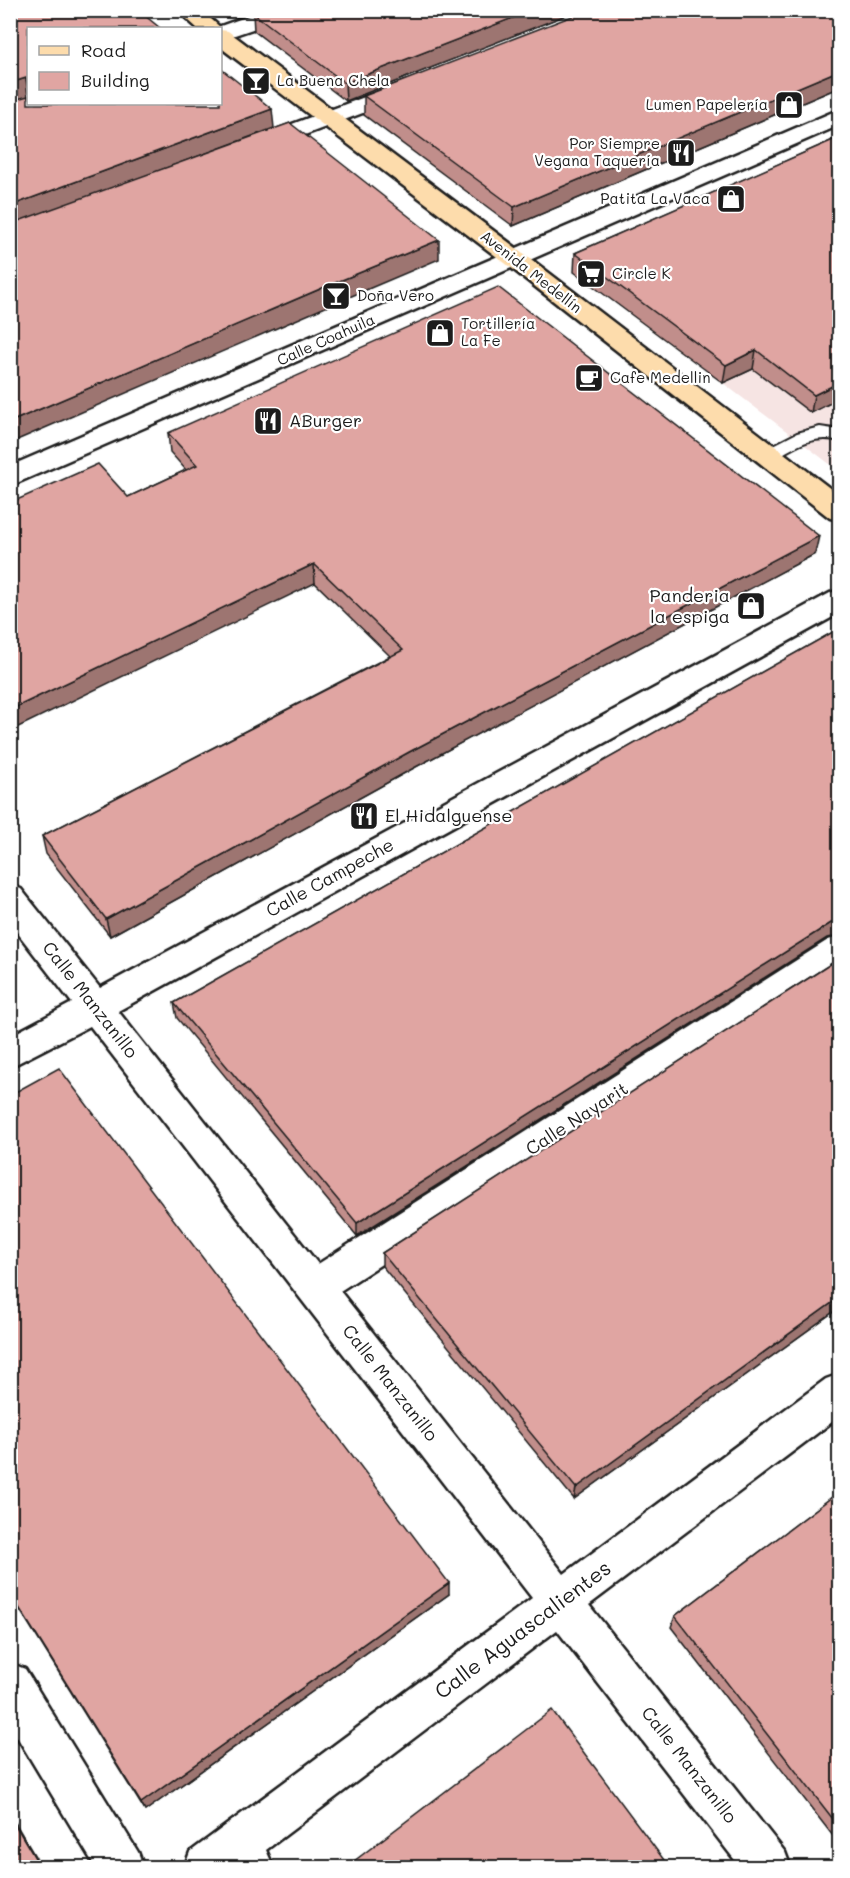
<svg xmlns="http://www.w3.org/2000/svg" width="850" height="1878" viewBox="0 0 850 1878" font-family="Mali,sans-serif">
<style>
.built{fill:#f6e4e3}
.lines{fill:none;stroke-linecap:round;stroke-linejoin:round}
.service-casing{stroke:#1c1c1c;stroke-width:4}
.minor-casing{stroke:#1c1c1c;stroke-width:5}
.primary-casing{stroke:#1c1c1c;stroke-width:5}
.service{fill:#fff;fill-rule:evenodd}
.minor{fill:#fff;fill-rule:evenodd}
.primary{fill:#fddcac;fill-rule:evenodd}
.wall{fill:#c18e8b;stroke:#1c1c1c;stroke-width:1.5}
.shaded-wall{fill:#9d7471;stroke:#1c1c1c;stroke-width:1.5}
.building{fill:#e0a5a2;stroke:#1c1c1c;stroke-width:1.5}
.labels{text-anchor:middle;stroke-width:4.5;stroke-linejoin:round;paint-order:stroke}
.far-poi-label{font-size:15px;fill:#1c1c1c;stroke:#fff;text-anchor:start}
.far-street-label{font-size:15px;fill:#1c1c1c;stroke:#fff}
.poi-label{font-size:18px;fill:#1c1c1c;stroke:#fff;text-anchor:start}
.street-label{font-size:18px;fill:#1c1c1c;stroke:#fff}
.near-street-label{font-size:21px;fill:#1c1c1c;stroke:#fff}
</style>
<rect width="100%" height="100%" fill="#fff"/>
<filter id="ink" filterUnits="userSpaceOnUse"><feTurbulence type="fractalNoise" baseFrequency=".0167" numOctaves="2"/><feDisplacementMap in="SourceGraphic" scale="12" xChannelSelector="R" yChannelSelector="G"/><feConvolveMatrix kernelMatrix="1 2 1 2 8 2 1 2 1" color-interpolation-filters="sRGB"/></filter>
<g filter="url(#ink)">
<path class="built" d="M 839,328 L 839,471 L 723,383 Z"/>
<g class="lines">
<g class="service-casing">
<path id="service" d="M 820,427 L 840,430 L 840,441 C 813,434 796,446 774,459 L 762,459 L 760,455 L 762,451 L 797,433 Z"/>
</g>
<g class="minor-casing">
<path id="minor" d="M 265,10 L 296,10 L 294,15 L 220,40 L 220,28 L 215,28 Z
M 405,82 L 413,84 L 416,89 L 413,94 L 265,150 L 257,152 L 249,150 L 245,145 L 249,140 Z
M 840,109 L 840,125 L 10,486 L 10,466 Z
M 840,590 L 840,613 L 118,1011 L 318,1264 L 828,940 L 840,937 L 840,967 L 340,1291 L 564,1574 L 826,1379 L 840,1374 L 840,1416 L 589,1605 L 785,1852 L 791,1868 L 741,1868 L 557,1630 L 266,1850 L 274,1868 L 184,1868 L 190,1852 L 532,1598 L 90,1026 L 10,1067 L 10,1036 L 72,1003 L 10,923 L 10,885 L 21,889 L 100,988 L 830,593 Z
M 10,1663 L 25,1669 L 138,1852 L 144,1868 L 96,1868 L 10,1725 Z"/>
</g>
<g class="primary-casing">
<path id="primary" d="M 177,10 L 201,10 L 221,28 L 197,28 Z
M 220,30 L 228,31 L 523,253 L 840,496 L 840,520 L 830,518 L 505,263 L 220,47 Z"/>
</g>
<use href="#service" class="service"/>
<use href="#minor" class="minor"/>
<use href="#primary" class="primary"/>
</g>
<path class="wall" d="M 227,10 L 257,10 L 237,18 Z
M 579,10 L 346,101 L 254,31 L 253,13 Z
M 840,10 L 840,87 L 513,226 L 364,115 L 364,96 Z
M 840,137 L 840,398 L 811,413 L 753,369 L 723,383 L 574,272 L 575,253 Z
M 168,433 L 815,554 L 412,769 L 110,936 L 46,854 L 42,836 L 390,656 L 315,583 L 128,497 L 186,470 L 170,452 Z
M 840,628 L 840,936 L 827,938 L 357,1236 L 177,1018 L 174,1003 Z
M 840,958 L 840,1307 L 574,1499 L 382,1266 L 382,1253 Z
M 10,1095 L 449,1594 L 145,1811 L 10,1594 Z
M 840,1491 L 840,1845 L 671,1627 L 675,1616 Z"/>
<path class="shaded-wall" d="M 236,10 L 257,10 L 237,18 Z
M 533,10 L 579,10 L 346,101 L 345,83 Z
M 840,70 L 840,87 L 513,226 L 514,207 Z
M 26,78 L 28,97 L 10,103 L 10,83 Z
M 272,109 L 274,128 L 10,226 L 10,206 Z
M 439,240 L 439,259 L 321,309 L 10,443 L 10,422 L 320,289 Z
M 756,350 L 753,369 L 723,383 L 726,365 Z
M 840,382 L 840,398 L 811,413 L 814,395 Z
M 819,536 L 815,554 L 412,769 L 110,936 L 106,919 L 411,751 Z
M 314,564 L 315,583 L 10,731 L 10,710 Z
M 840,921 L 840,936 L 827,938 L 357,1236 L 357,1223 L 831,923 Z
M 840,1297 L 840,1307 L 574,1499 L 576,1488 Z
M 449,1583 L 449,1594 L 145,1811 L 141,1803 Z
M 10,1814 L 42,1868 L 41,1868 L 10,1816 Z"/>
<path class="building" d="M 10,10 L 138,10 L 160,28 L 28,28 L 28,83 L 27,83 L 26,78 L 10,83 Z
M 259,10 L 533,10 L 345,83 L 253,13 Z
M 588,10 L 840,10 L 840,70 L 514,207 L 364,96 Z
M 220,68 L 272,109 L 10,206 L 10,101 L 28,96 L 28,104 L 220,104 Z
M 290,123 L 439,240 L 320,289 L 10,422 L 10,224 Z
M 840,137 L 840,382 L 814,395 L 756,350 L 726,365 L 575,253 Z
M 498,287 L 819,536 L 411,751 L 106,919 L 42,836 L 403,650 L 314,564 L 10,710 L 10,503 L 98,464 L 128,497 L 197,465 L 168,433 Z
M 840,628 L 840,921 L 831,923 L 357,1223 L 174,1003 Z
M 840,958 L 840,1297 L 576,1488 L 382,1253 Z
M 59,1068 L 449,1583 L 141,1803 L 10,1593 L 10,1095 Z
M 840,1491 L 840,1828 L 675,1616 Z
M 552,1710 L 670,1868 L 345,1868 Z
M 10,1816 L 41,1868 L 10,1868 Z"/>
</g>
<defs>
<g id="bar-square" transform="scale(1.5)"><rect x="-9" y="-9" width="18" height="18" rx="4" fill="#1c1c1c" stroke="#fff"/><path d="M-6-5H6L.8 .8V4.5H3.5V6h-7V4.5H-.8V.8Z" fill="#fff"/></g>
<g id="shop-square" transform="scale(1.5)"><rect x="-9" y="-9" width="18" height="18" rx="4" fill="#1c1c1c" stroke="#fff"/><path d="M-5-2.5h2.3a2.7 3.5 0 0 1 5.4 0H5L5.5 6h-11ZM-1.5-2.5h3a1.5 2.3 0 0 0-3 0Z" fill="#fff"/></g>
<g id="restaurant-square" transform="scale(1.5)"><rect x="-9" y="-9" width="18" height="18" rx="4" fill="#1c1c1c" stroke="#fff"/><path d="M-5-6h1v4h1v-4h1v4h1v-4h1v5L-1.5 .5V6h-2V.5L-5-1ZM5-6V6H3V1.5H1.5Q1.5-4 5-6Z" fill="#fff"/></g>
<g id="supermarket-square" transform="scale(1.5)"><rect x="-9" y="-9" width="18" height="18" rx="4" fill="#1c1c1c" stroke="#fff"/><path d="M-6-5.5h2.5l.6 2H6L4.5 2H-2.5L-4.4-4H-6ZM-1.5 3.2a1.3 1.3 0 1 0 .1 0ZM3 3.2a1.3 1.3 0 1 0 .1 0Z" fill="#fff"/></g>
<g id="cafe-square" transform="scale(1.5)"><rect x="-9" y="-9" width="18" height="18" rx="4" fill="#1c1c1c" stroke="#fff"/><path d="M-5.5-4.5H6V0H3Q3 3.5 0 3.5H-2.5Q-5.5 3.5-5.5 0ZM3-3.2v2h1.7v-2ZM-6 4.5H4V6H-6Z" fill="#fff"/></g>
</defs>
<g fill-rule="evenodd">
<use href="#bar-square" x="256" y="81"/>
<use href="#shop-square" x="789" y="105"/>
<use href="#restaurant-square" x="681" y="153"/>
<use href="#shop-square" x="731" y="199"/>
<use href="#supermarket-square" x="591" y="274"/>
<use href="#bar-square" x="336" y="296"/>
<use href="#shop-square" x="440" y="333"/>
<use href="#cafe-square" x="589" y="378"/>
<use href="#restaurant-square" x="268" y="421"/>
<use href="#shop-square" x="751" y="606"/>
<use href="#restaurant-square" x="364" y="816"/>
</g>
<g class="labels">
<g class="far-poi-label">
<text x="277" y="86">La Buena Chela</text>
<text x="768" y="110" text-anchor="end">Lumen Papelería</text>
<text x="660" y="149" text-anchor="end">Por Siempre<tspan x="660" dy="17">Vegana Taquería</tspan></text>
<text x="710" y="204" text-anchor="end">Patita La Vaca</text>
<text x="612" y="279">Circle K</text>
<text x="357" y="301">Doña Vero</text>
<text x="461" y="329">Tortillería<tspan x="461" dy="17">La Fe</tspan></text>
<text x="610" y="383">Cafe Medellin</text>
</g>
<g class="far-street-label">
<text transform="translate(531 272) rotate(38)" y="5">Avenida Medellín</text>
<text transform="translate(326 340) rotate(-24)" y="5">Calle Coahuila</text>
</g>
<g class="poi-label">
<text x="289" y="427">ABurger</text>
<text x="730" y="602" text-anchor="end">Panderia<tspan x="730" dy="21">la espiga</tspan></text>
<text x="385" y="822">El Hidalguense</text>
</g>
<g class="street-label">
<text transform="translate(330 878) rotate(-29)" y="6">Calle Campeche</text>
<text transform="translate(90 1000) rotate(52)" y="6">Calle Manzanillo</text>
<text transform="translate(577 1119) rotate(-33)" y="6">Calle Nayarit</text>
<text transform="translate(390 1383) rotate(52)" y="6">Calle Manzanillo</text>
<text transform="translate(689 1765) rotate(52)" y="6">Calle Manzanillo</text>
</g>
<g class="near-street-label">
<text transform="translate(523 1630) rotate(-37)" y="7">Calle Aguascalientes</text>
</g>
</g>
<rect width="850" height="1878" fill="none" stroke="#fff" stroke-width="36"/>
<rect x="18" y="18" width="814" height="1842" fill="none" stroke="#1c1c1c" stroke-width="2" filter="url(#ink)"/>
<rect x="27" y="27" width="195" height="78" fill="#ffffff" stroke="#a4a4a4" stroke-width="1.5"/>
<rect x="39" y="46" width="30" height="9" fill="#fddcac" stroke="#a4a4a4" stroke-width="1.5"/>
<text x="81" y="57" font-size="18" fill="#1c1c1c">Road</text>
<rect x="39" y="72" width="30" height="18" fill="#e0a5a2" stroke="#a4a4a4" stroke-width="1.5"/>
<text x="81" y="87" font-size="18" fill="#1c1c1c">Building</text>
</svg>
